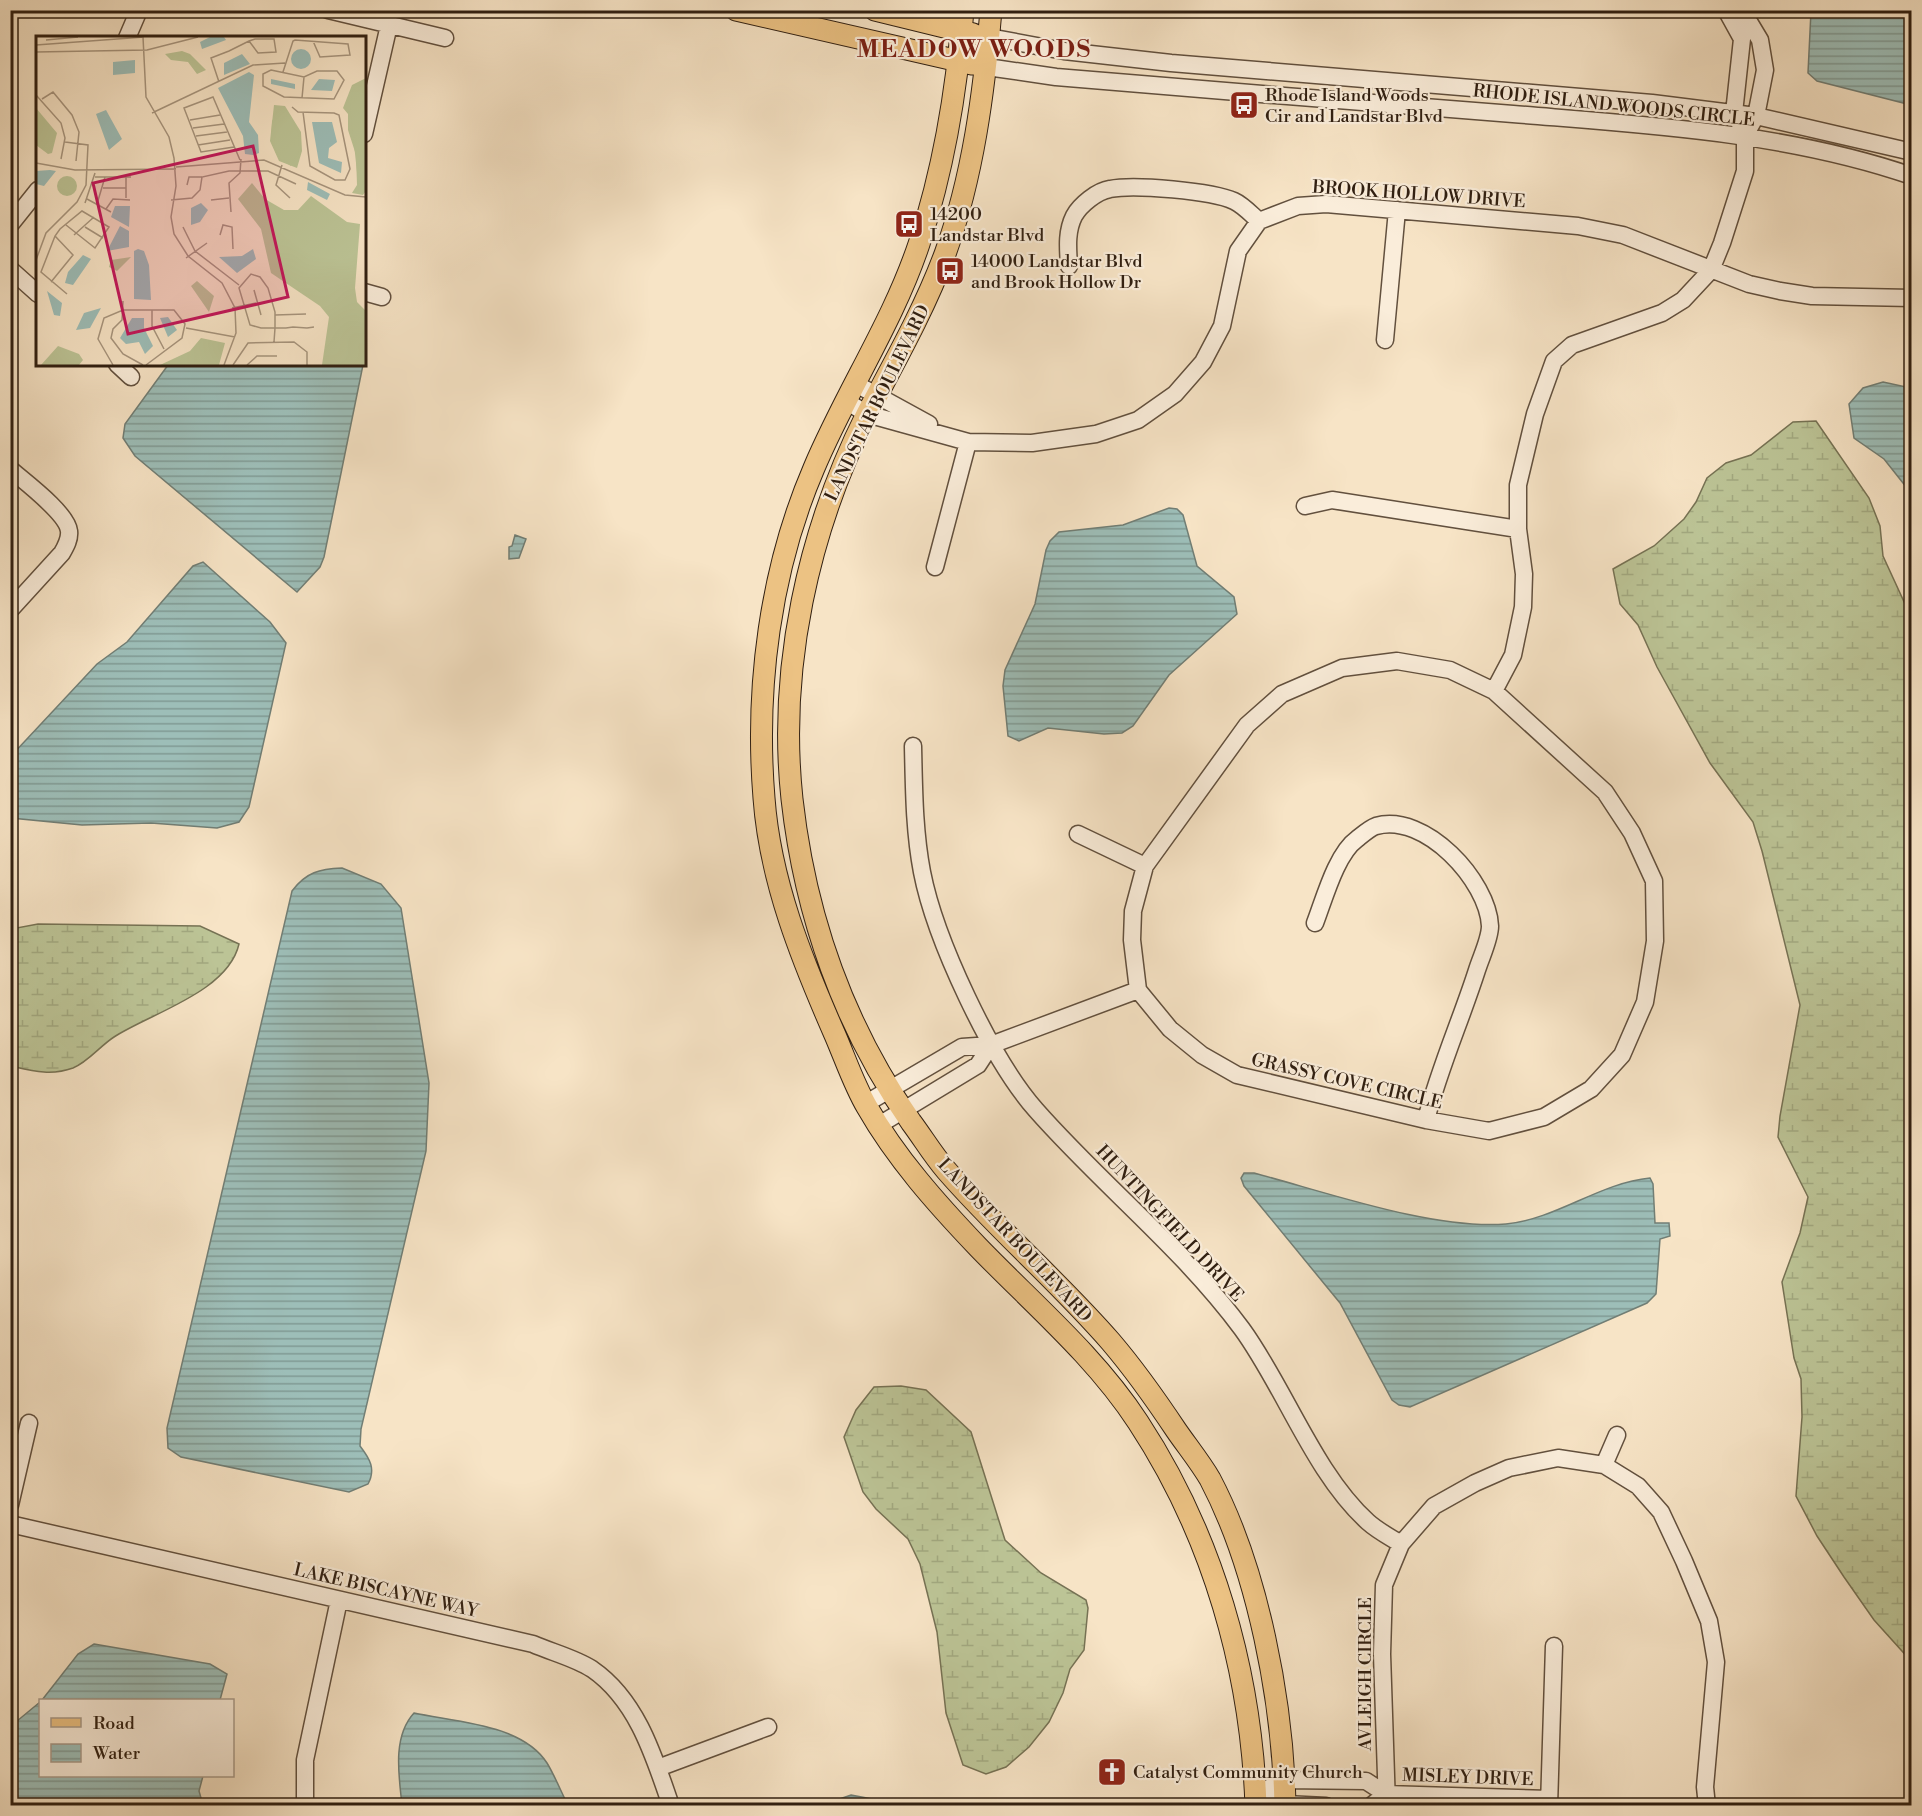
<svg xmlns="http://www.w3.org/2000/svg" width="1922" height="1816" viewBox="0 0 1922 1816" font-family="'Libre Bodoni',serif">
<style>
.wetland{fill:url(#wetland-marsh);stroke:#767254;stroke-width:1.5}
.water{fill:url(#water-rules);stroke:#717e75;stroke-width:1.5}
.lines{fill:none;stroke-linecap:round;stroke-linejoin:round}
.minor-casing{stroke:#62503e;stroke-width:19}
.major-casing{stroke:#301f11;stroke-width:23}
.minor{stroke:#faedda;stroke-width:16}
.major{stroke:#ecc283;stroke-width:21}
.labels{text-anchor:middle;stroke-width:4.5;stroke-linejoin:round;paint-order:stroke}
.poi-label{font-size:18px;fill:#301f11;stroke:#faedda;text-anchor:start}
.street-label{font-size:18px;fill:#301f11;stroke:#faedda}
.district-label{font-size:24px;font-weight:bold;letter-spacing:1.5px;fill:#7a1f14;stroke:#faedda}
.inset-road{fill:none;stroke:#a7957e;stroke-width:1.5}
.view{fill:#c2185b;fill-opacity:0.15;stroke:#c2185b;stroke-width:3}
.inset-edge{fill:none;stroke:#301f11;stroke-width:3}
</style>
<defs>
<pattern id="wetland-marsh" width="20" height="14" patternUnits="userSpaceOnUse" patternTransform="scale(1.5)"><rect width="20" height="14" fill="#bcc496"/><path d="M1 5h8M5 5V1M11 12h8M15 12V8" fill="none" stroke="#a2a880"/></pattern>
<pattern id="water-rules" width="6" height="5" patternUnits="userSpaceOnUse" patternTransform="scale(1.5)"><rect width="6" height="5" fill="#9dbeb8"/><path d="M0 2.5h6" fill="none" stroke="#809a94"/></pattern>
</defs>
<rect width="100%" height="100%" fill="#f7e4c6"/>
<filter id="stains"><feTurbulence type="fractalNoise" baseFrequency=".00333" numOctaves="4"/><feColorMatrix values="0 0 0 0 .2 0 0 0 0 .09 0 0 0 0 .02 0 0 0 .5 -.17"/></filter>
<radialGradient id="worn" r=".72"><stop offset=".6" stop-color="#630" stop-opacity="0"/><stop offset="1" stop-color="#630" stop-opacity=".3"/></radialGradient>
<path class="wetland" d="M 1816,421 L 1869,498 L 1880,526 L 1883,556 L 1911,617 L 1911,1661 L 1874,1620 L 1844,1577 L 1817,1536 L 1796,1496 L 1802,1417 L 1801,1379 L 1794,1358 L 1782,1282 L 1800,1233 L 1808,1197 L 1778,1137 L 1780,1116 L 1800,1005 L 1762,851 L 1753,822 L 1710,763 L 1657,667 L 1638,625 L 1620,604 L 1613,569 L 1654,546 L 1684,519 L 1696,502 L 1707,478 L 1726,463 L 1751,455 L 1793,422 Z
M 38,924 L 200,926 L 239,944 C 228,992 151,1013 114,1037 C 100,1046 88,1062 73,1068 C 51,1076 33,1071 11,1066 L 11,929 Z
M 901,1386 L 926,1390 L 971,1432 L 1005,1540 L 1041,1573 L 1086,1600 L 1088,1608 L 1084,1650 L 1070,1669 L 1063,1693 L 1049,1722 L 1029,1747 L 1006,1767 L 986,1774 L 963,1765 L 946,1713 L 937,1632 L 920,1564 L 908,1539 L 876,1509 L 863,1492 L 844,1437 L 856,1410 L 874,1387 Z"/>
<path class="water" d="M 1811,11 L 1911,11 L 1911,105 L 1817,81 L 1808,73 Z
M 168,365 L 363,365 L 324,557 L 320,567 L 297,592 L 135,456 L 123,438 L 125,424 Z
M 1883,382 L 1911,388 L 1911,493 L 1884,459 L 1854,438 L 1849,404 L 1863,388 Z
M 1169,508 L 1177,509 L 1183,515 L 1197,566 L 1234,597 L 1237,614 L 1169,675 L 1133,726 L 1122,733 L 1104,734 L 1048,728 L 1019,741 L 1008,736 L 1003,686 L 1005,670 L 1035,604 L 1046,550 L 1050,541 L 1059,532 L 1123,525 Z
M 515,535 L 526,539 L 519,558 L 509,559 L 509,547 L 512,546 Z
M 203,562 L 270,622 L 286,643 L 249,807 L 239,822 L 217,828 L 151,823 L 82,825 L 11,818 L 11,756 L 97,664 L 127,642 L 193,566 Z
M 342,868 L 381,884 L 401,908 L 429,1083 L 426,1151 L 361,1429 L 360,1446 C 370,1459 376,1469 368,1484 L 349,1492 L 181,1457 L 168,1448 L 167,1428 L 292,891 C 306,872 320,869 342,868 Z
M 1244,1173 L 1254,1173 C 1326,1192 1433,1230 1506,1224 C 1557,1219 1599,1183 1650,1178 L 1653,1184 L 1655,1223 L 1669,1223 L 1670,1236 L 1660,1239 L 1656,1294 L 1647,1303 L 1410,1407 L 1399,1405 L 1392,1400 L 1340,1303 L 1244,1186 L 1241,1178 Z
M 94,1644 L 210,1664 L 227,1674 L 220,1700 L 42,1700 L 78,1654 Z
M 40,1702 L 40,1776 L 203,1776 L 199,1791 L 203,1805 L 11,1805 L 11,1726 Z
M 414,1713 C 456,1722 522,1724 547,1763 C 555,1776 561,1792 568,1805 L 402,1805 C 399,1776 392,1737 414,1713 Z
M 851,1795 L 872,1799 L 882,1805 L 822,1805 Z"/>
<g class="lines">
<g class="minor-casing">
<path id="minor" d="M 328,10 L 445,38
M 1726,10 L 1742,39 L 1734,113 L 1738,121
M 989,37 L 1064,51 L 1171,63 L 1652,103 L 1756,116 L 1912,152
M 127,38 L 139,10
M 987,67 L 1056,77 C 1208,90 1361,102 1513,114 C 1646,125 1784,132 1912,176
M 364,134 L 389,25
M 10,225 L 38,190
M 1069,266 C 1068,249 1066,232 1074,216 C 1080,205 1097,191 1110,189 C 1134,184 1212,191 1234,201 C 1243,205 1252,215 1259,221
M 10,269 L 38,294
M 364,292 L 382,297
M 1385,340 L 1397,210
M 117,364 L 131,377
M 856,384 L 929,424
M 846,401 L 867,414 L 968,442 L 1032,443 L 1096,434 L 1138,420 L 1175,394 L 1203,362 L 1222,326 L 1238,251 L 1259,221 L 1298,206 L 1326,204 L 1578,226 L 1623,235 L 1749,284 L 1780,291 L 1812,296 L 1912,298
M 10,469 C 25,482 67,513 69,531 C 70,539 66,546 62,553 L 10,610
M 1305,506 L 1332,500 L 1518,529
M 935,567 L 968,442
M 1397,661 L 1450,670 L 1494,691 L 1605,792 L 1632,833 L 1654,881 L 1655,941 L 1645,1002 L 1622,1055 L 1591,1089 L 1544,1117 L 1489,1131 L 1426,1120 L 1237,1075 L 1202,1055 L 1170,1029 L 1138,990 L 1132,940 L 1133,911 L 1145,866 L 1247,725 L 1282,694 L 1342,668 Z
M 1494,691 L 1513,655 L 1523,607 L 1524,574 L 1518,529 L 1518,485 L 1535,414 L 1554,361 L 1572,345 L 1662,313 L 1683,300 L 1711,270 L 1722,243 L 1745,171 L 1745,136 L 1756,116 L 1765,70 L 1760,40 L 1742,10
M 913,746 C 914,788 914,830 922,872 C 935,939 991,1059 1036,1110 C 1102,1185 1182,1248 1242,1329 C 1285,1388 1314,1473 1368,1522 C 1378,1531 1390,1537 1401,1544
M 1078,834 L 1145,866
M 1315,923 C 1324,900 1336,854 1357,839 C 1362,835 1370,828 1376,826 C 1425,812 1488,881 1490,926 C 1490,939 1481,957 1477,970 C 1461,1020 1439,1069 1426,1120
M 865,1104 L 962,1047 L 991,1045 L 1138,990
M 879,1125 L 978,1065 L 991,1045
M 1604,1465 L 1617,1435
M 10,1505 L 29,1423
M 10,1524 L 533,1644 C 551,1652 575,1658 592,1669 C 637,1700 654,1756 671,1806
M 658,1768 L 768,1727
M 1256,1795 L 1284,1780 L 1366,1781 L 1386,1794 L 1549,1799
M 1256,1795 L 1285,1804 L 1326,1806
M 305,1806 L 305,1760 L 339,1600
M 1371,1806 L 1386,1794
M 1387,1806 L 1382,1654 L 1384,1585 L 1401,1544 L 1434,1506 L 1475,1483 L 1509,1468 L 1558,1458 L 1604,1465 L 1638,1486 L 1661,1512 L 1684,1561 L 1709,1621 L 1716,1662 L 1705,1787 L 1707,1806
M 1549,1806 L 1554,1646"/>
</g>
<g class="major-casing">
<path id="major" d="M 736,10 L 972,64
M 875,10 L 973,34
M 963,10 C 957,89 944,168 919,244 C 893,322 846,392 814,468 C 770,570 755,688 764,798 C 770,881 802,960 835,1035 C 845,1058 854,1085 867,1107 C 896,1158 937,1204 978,1247 C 1032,1303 1095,1356 1138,1422 C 1213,1536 1251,1670 1256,1806
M 991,10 C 984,92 973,177 945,254 C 924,310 895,361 867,414 C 808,531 778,668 792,799 C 805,915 844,1026 911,1122 C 923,1138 933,1155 946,1170 C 998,1230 1059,1282 1111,1342 C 1134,1369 1156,1400 1176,1430 C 1187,1446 1200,1462 1210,1479 C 1258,1570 1283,1702 1285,1806"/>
</g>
<use href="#minor" class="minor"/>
<use href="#major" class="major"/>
</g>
<defs>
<g id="bus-square" transform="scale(1.5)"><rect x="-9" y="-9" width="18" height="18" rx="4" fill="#8f2418" stroke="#faedda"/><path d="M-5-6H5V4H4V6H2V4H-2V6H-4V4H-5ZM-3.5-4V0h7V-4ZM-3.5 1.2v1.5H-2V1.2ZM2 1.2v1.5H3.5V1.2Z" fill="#fff"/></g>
<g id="church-square" transform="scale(1.5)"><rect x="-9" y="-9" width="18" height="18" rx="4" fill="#8f2418" stroke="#faedda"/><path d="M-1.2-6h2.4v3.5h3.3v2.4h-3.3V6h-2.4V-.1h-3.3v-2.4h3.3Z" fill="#fff"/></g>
</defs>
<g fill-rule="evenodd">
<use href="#bus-square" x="1244" y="105"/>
<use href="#bus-square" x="909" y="224"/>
<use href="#bus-square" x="950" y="271"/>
<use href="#church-square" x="1112" y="1772"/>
</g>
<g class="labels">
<g class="poi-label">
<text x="1265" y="101">Rhode Island Woods<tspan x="1265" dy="21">Cir and Landstar Blvd</tspan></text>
<text x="930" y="220">14200<tspan x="930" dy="21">Landstar Blvd</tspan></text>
<text x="971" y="267">14000 Landstar Blvd<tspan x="971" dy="21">and Brook Hollow Dr</tspan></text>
<text x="1133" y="1778">Catalyst Community Church</text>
</g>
<g class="street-label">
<text transform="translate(1614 105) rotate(6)" y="6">RHODE ISLAND WOODS CIRCLE</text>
<text transform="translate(1419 194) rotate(4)" y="6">BROOK HOLLOW DRIVE</text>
<text transform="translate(877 403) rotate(-64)" y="6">LANDSTAR BOULEVARD</text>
<text transform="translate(1347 1081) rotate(13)" y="6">GRASSY COVE CIRCLE</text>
<text transform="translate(1170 1223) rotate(47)" y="6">HUNTINGFIELD DRIVE</text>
<text transform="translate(1015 1240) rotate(47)" y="6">LANDSTAR BOULEVARD</text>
<text transform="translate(386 1590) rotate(13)" y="6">LAKE BISCAYNE WAY</text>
<text transform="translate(1365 1674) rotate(-90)" y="6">AVLEIGH CIRCLE</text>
<text transform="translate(1468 1777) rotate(2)" y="6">MISLEY DRIVE</text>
</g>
<g class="district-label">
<text x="974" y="57">MEADOW WOODS</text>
</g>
</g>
<g transform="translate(36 36)">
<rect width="330" height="330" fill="#f7e4c6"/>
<path d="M 330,42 L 330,155 L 327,159 L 316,157 L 321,149 L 320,119 L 312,94 L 312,78 L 307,72 L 316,49 ZM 238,69 L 249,70 L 265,96 L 266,115 L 261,132 L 243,125 L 234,105 Z" fill="#bcc496"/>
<path d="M 146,15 L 154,18 L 170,34 L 161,38 L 152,26 L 135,24 L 129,18 ZM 330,47 L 330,152 L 323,155 L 314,71 L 317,54 ZM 0,72 L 21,97 L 16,117 L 12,118 L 0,109 ZM 243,73 L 256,84 L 263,99 L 262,117 L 255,130 L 244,123 L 235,103 L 236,85 ZM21 150a10 10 0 1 1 20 0a10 10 0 1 1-20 0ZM 216,147 L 229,163 L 248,174 L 262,174 L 275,160 L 311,186 L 324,188 L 319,252 L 321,266 L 330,275 L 330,329 L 286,329 L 293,281 L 284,270 L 235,237 L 225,193 L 202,163 ZM 95,221 L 81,235 L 73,231 L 75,224 ZM 161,245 L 178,260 L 173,276 L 155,250 ZM 165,302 L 189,307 L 183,329 L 124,329 L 154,315 ZM 22,310 L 43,318 L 47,324 L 43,329 L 48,329 L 5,329 Z" fill="#bcc496"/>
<path d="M 174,1 L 188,1 L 190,4 L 166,13 L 164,6 ZM255 23a10 10 0 1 1 20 0a10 10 0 1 1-20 0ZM 206,18 L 214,28 L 188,39 L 188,27 ZM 99,24 L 99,37 L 77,39 L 77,26 ZM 213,36 L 218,39 L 213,86 L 222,99 L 223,117 L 217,119 L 209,118 L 207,100 L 182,52 ZM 235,43 L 259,48 L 259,53 L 235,48 ZM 283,43 L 299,44 L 296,55 L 275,54 ZM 70,74 L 86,103 L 73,114 L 60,78 ZM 276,86 L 296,86 L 301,106 L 293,112 L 292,122 L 306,126 L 305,137 L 283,127 ZM 0,135 L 14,134 L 20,135 L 8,150 L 0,148 ZM 272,146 L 294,158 L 291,164 L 271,154 ZM 165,167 L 172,174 L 164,186 L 155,189 L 155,172 ZM 79,170 L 94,170 L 93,191 L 75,181 ZM 84,190 L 93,195 L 93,211 L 71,215 ZM 102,213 L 108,215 L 113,229 L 115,264 L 98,263 L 98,215 ZM 217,213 L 220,223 L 201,237 L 183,221 L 206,220 ZM 47,219 L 55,223 L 37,249 L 29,247 L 32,236 ZM 11,255 L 26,267 L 24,280 L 18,279 ZM 65,272 L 54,292 L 40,294 L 48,277 ZM 132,281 L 141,294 L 132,301 L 124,282 ZM 96,282 L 108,282 L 108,292 L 117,310 L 109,318 L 103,306 L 90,308 L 84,302 Z" fill="#9dbeb8"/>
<path class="inset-road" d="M 107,1 L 110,61 L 133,101 L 138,122 L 140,150 L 135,181 L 138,198 L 152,220 L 186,247 L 199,272 L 200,297 L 188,329M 10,4 L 42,1M 0,9 L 108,1M 0,16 L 111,14 L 162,1M 235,34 L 268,41 L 281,35 L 301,35 L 308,44 L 298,63 L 248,61 L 227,50 L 227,38 ZM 247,36 L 257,5 L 259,4 L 312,8 L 314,19 L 284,21 L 277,5M 183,46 L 175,22 L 193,15 L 213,5 L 219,3 L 238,3 L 240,16 L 222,17 L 213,5M 0,59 L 25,87 L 29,102 L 25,123M 266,62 L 268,41M 6,63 L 17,56 L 36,79 L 43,96 L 40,125M 256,71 L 262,76 L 298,77 L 303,79 L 314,133 L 309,144 L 299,144 L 274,130 L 267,76M 116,77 L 217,29 L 249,27M 154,84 L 184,79M 157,92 L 188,88M 160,100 L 191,96M 162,109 L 194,104M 198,111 L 165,116 L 148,72 L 177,61 L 204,124M 0,127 L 39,134 L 140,133M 246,129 L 240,149 L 254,162M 140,131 L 228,124 L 309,159 L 330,161M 59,141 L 95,141M 151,149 L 153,141 L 166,141M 67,152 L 90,152M 90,162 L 90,141M 51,163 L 75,176M 135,164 L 156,162 L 164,154 L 166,141 L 193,135 L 232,135 L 260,148M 175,164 L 193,162M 49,167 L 59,137M 61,168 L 69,141M 70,173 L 77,163 L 94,164M 195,176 L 193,147 L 204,137 L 205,123M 30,189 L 59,212 L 73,191 L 46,175 L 24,193 L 19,200 L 5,236 L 31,258M 49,191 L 67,202M 147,191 L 159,215 L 203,249M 38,199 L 58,181M 184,199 L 187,189 L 196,191 L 197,213M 150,222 L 171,207M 0,224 L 10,197 L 41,166 L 50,149 L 52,109 L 29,106M 15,246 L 37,219 L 19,200M 218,254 L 225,279M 87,265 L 86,284 L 77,293 L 75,302 L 87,318 L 107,329M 196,272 L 220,267M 116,274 L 116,290 L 128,313M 239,279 L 270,278M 150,292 L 199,301M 238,306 L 239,292 L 239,276 L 232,252 L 224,241 L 215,238 L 203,252 L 214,289 L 225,292 L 250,292 L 257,291 L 271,292 L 278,291M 77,329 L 62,303 L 68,282 L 87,274 L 138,274 L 149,288 L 146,302 L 110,329M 197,329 L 212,307 L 258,306 L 271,316 L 271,329M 211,329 L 221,320 L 241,320"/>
<path class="view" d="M 217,110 L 252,261 L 92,298 L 57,147 Z"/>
<rect width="330" height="330" class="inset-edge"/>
</g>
<rect width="1922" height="1816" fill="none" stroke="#f7e4c6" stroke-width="36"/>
<rect x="12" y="12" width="1898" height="1792" fill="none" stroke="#301f11" stroke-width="3"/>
<rect x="18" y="18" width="1886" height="1780" fill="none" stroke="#301f11" stroke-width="1.5"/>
<rect x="39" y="1699" width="195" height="78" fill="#faedda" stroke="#a99b8a" stroke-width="1.5"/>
<rect x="51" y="1718" width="30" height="9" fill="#ecc283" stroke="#a99b8a" stroke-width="1.5"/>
<text x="93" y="1729" font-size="18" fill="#301f11">Road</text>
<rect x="51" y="1744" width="30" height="18" fill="url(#water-rules)" stroke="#a99b8a" stroke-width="1.5"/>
<text x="93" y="1759" font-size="18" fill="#301f11">Water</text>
<rect width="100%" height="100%" filter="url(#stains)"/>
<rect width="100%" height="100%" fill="url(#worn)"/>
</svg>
